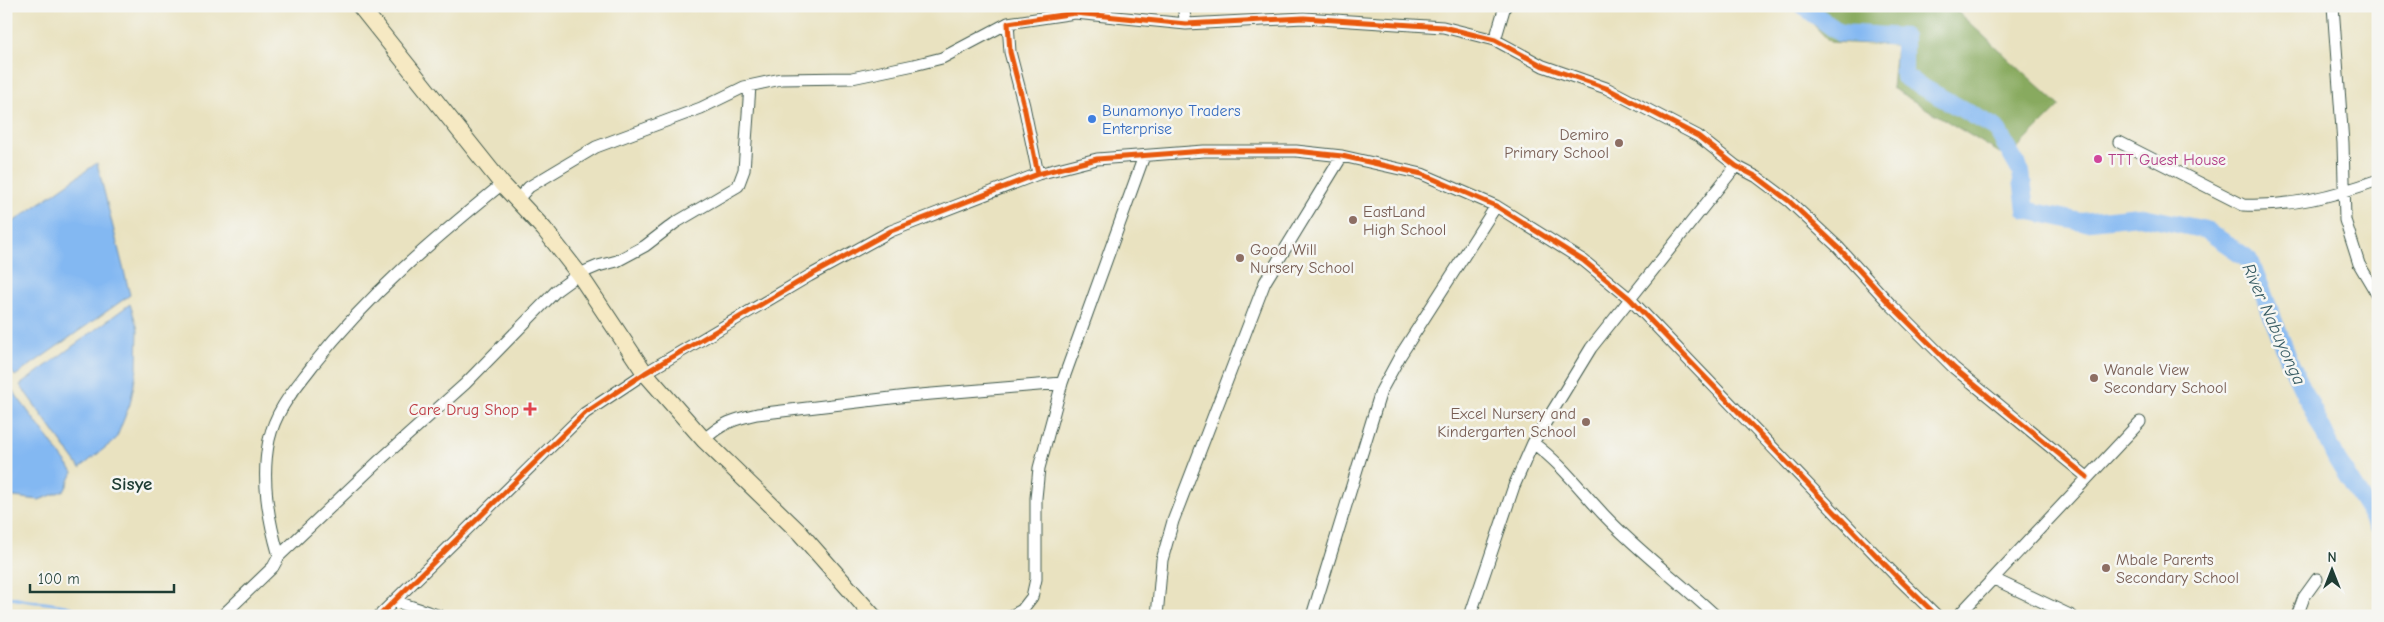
<svg xmlns="http://www.w3.org/2000/svg" width="2384" height="622" viewBox="0 0 2384 622" font-family="'Comic Neue',sans-serif">
<style>
.forest{fill:#88aa5f;stroke:#54744a}
.water{fill:#83b8f2;stroke:#517a93}
.lines{fill:none;stroke-linecap:round;stroke-linejoin:round}
.stream{stroke:#83b8f2;stroke-width:3}
.river{stroke:#83b8f2;stroke-width:18}
.street-casing{stroke:#3d5649;stroke-width:13}
.secondary-casing{stroke:#3d5649;stroke-width:18}
.street{stroke:#fff;stroke-width:11}
.secondary{stroke:#f6e9c3;stroke-width:16}
.cycleway-casing{stroke:#f6f6f2;stroke-width:8}
.cycleway{stroke:#e8590c;stroke-width:5}
.shop-dot{fill:#3f7fe0;stroke:#f6f6f2;stroke-width:2}
.education-dot{fill:#8d6e63;stroke:#f6f6f2;stroke-width:2}
.hotel-dot{fill:#d1479c;stroke:#f6f6f2;stroke-width:2}
.health-dot{fill:#e0444e;stroke:#f6f6f2;stroke-width:2}
.labels{text-anchor:middle;stroke-width:5;stroke-linejoin:round;paint-order:stroke}
.shop-label{font-size:16px;fill:#366cbe;stroke:#f6f6f2;text-anchor:start}
.education-label{font-size:16px;fill:#785e54;stroke:#f6f6f2;text-anchor:start}
.hotel-label{font-size:16px;fill:#b23c85;stroke:#f6f6f2;text-anchor:start}
.health-label{font-size:16px;fill:#be3a42;stroke:#f6f6f2;text-anchor:end}
.water-label{font-size:18px;font-style:italic;fill:#385c64;stroke:#f6f6f2}
.quarter-label{font-size:19px;font-weight:bold;fill:#1f3d34;stroke:#f6f6f2}
</style>
<rect width="100%" height="100%" fill="#f6f6f2"/>
<filter id="ink" filterUnits="userSpaceOnUse"><feTurbulence type="fractalNoise" baseFrequency=".02" numOctaves="2"/><feDisplacementMap in="SourceGraphic" scale="10" xChannelSelector="R" yChannelSelector="G"/><feConvolveMatrix kernelMatrix="1 2 1 2 8 2 1 2 1" color-interpolation-filters="sRGB"/></filter>
<filter id="wash" filterUnits="userSpaceOnUse"><feTurbulence type="fractalNoise" baseFrequency=".0096" numOctaves="4" result="noise"/><feDisplacementMap in="SourceGraphic" scale="20" xChannelSelector="R" yChannelSelector="G"/><feGaussianBlur stdDeviation="1.12" result="paint"/><feColorMatrix in="noise" values="0 0 0 0 0 0 0 0 0 0 0 0 0 0 0 0 0 1.4 0 .05"/><feComposite in="paint" operator="in"/></filter>
<g filter="url(#wash)">
<rect width="100%" height="100%" fill="#e9e2c0"/>
<path class="forest" d="M 1796,6 L 1951,6 L 2060,106 L 2008,158 L 1892,88 L 1896,45 L 1830,42 Z"/>
<path class="water" d="M 97,163 L 130,295 L 15,376 L 6,364 L 6,227 Z
M 130,304 L 138,329 L 137,369 L 130,404 L 116,439 L 80,468 L 20,385 Z
M 13,391 L 73,472 L 65,490 L 39,500 L 6,496 L 6,396 Z"/>
<g class="lines">
<path class="stream" d="M 6,596 C 29,605 70,600 89,616"/>
<path class="river" d="M 1803,6 L 1840,33 L 1904,37 L 1904,77 L 1996,128 L 2021,172 L 2026,210 L 2081,222 L 2139,216 L 2206,230 L 2250,260 L 2291,365 L 2337,460 L 2378,526"/>
</g>
</g>
<g filter="url(#ink)">
<g class="lines">
<g class="street-casing">
<path id="street" d="M 1183,6 L 1186,24
M 2333,6 L 2343,143 L 2345,220 L 2359,264 L 2378,296
M 1495,40 L 1505,6
M 2119,142 L 2243,205 C 2290,207 2334,196 2378,180
M 1038,174 L 1024,106 L 1010,52 L 1008,23 L 1075,13 L 1186,24 L 1304,18 L 1443,27 L 1495,40 L 1543,66 L 1606,88 L 1698,136 L 1736,166 L 1757,177 L 1789,201 L 1838,247 L 1890,304 L 1954,368 L 2087,477
M 517,200 L 529,187 L 596,147 L 701,108 L 744,87 L 781,79 L 852,78 L 914,65 L 942,58 L 1008,23
M 704,440 C 721,423 735,419 757,414 L 908,396 L 1062,383
M 1533,443 C 1562,464 1581,491 1605,516 C 1639,552 1680,582 1716,616
M 279,556 L 380,460 L 465,384 L 557,290 L 579,274 L 598,266 L 617,261 L 645,246 L 675,223 L 738,186 L 744,170 L 750,86
M 1994,579 L 2072,616
M 394,601 L 440,616
M 222,616 L 273,567 L 279,556 C 268,518 261,479 269,440 C 276,409 295,389 313,365 C 370,293 432,241 502,184
M 379,616 L 585,413 L 645,373 L 809,276 L 891,231 L 1038,174 L 1097,159 L 1204,151 L 1296,151 L 1342,156 L 1422,174 L 1496,206 L 1584,261 L 1629,298 L 1896,576 L 1937,616
M 1011,616 L 1022,610 L 1032,597 L 1036,579 L 1036,498 L 1039,468 L 1062,383 L 1144,156
M 1157,616 L 1162,560 L 1173,521 L 1265,282 L 1342,156
M 1312,616 L 1381,391 L 1400,356 L 1496,206
M 1470,616 L 1514,486 L 1533,443 L 1591,348 L 1736,166
M 1958,616 L 2140,422
M 2297,616 L 2304,597 L 2317,579"/>
</g>
<g class="secondary-casing">
<path id="secondary" d="M 360,6 L 502,184 L 544,229 L 579,274 L 645,373 L 704,440 L 800,533 L 873,616"/>
</g>
<use href="#street" class="street"/>
<use href="#secondary" class="secondary"/>
<g class="cycleway-casing">
<path id="cycleway" d="M 1038,174 L 1024,106 L 1010,52 L 1008,23 L 1075,13 L 1186,24 L 1304,18 L 1443,27 L 1495,40 L 1543,66 L 1606,88 L 1698,136 L 1736,166 L 1757,177 L 1789,201 L 1838,247 L 1890,304 L 1954,368 L 2087,477
M 379,616 L 585,413 L 645,373 L 809,276 L 891,231 L 1038,174 L 1097,159 L 1204,151 L 1296,151 L 1342,156 L 1422,174 L 1496,206 L 1584,261 L 1629,298 L 1896,576 L 1937,616"/>
</g>
<use href="#cycleway" class="cycleway"/>
</g>
</g>
<circle class="shop-dot" cx="1092" cy="119" r="5"/>
<g class="education-dot">
<circle cx="1619" cy="143" r="5"/>
<circle cx="1353" cy="220" r="5"/>
<circle cx="1240" cy="258" r="5"/>
<circle cx="2094" cy="378" r="5"/>
<circle cx="1586" cy="422" r="5"/>
<circle cx="2106" cy="568" r="5"/>
</g>
<circle class="hotel-dot" cx="2098" cy="159" r="5"/>
<path class="health-dot" d="M527.5 401.5h5v5h5v5h-5v5h-5v-5h-5v-5h5z"/>
<g class="labels">
<g class="shop-label">
<text x="1102" y="116">Bunamonyo Traders<tspan x="1102" dy="18">Enterprise</tspan></text>
</g>
<g class="education-label">
<text x="1609" y="140" text-anchor="end">Demiro<tspan x="1609" dy="18">Primary School</tspan></text>
<text x="1363" y="217">EastLand<tspan x="1363" dy="18">High School</tspan></text>
<text x="1250" y="255">Good Will<tspan x="1250" dy="18">Nursery School</tspan></text>
<text x="2104" y="375">Wanale View<tspan x="2104" dy="18">Secondary School</tspan></text>
<text x="1576" y="419" text-anchor="end">Excel Nursery and<tspan x="1576" dy="18">Kindergarten School</tspan></text>
<text x="2116" y="565">Mbale Parents<tspan x="2116" dy="18">Secondary School</tspan></text>
</g>
<g class="hotel-label">
<text x="2108" y="165">TTT Guest House</text>
</g>
<g class="health-label">
<text x="519" y="415">Care Drug Shop</text>
</g>
<g class="water-label">
<text transform="translate(2274 324) rotate(66)" y="6">River Nabuyonga</text>
</g>
<g class="quarter-label">
<text x="132" y="490">Sisye</text>
</g>
</g>
<rect width="2384" height="622" fill="none" stroke="#f6f6f2" stroke-width="25"/>
<g transform="translate(2332 570)" stroke="#f6f6f2" stroke-width="4" paint-order="stroke">
<path d="M0-4L9 19L0 12L-9 19Z" fill="#1f3d34"/>
<text y="-8" font-size="14" font-weight="bold" text-anchor="middle" fill="#1f3d34">N</text>
</g>
<path d="M30 584v8h144v-8" fill="none" stroke="#1f3d34" stroke-width="2.5"/>
<text x="38" y="584" font-size="15" fill="#1f3d34" stroke="#f6f6f2" stroke-width="4" paint-order="stroke">100 m</text>
</svg>
